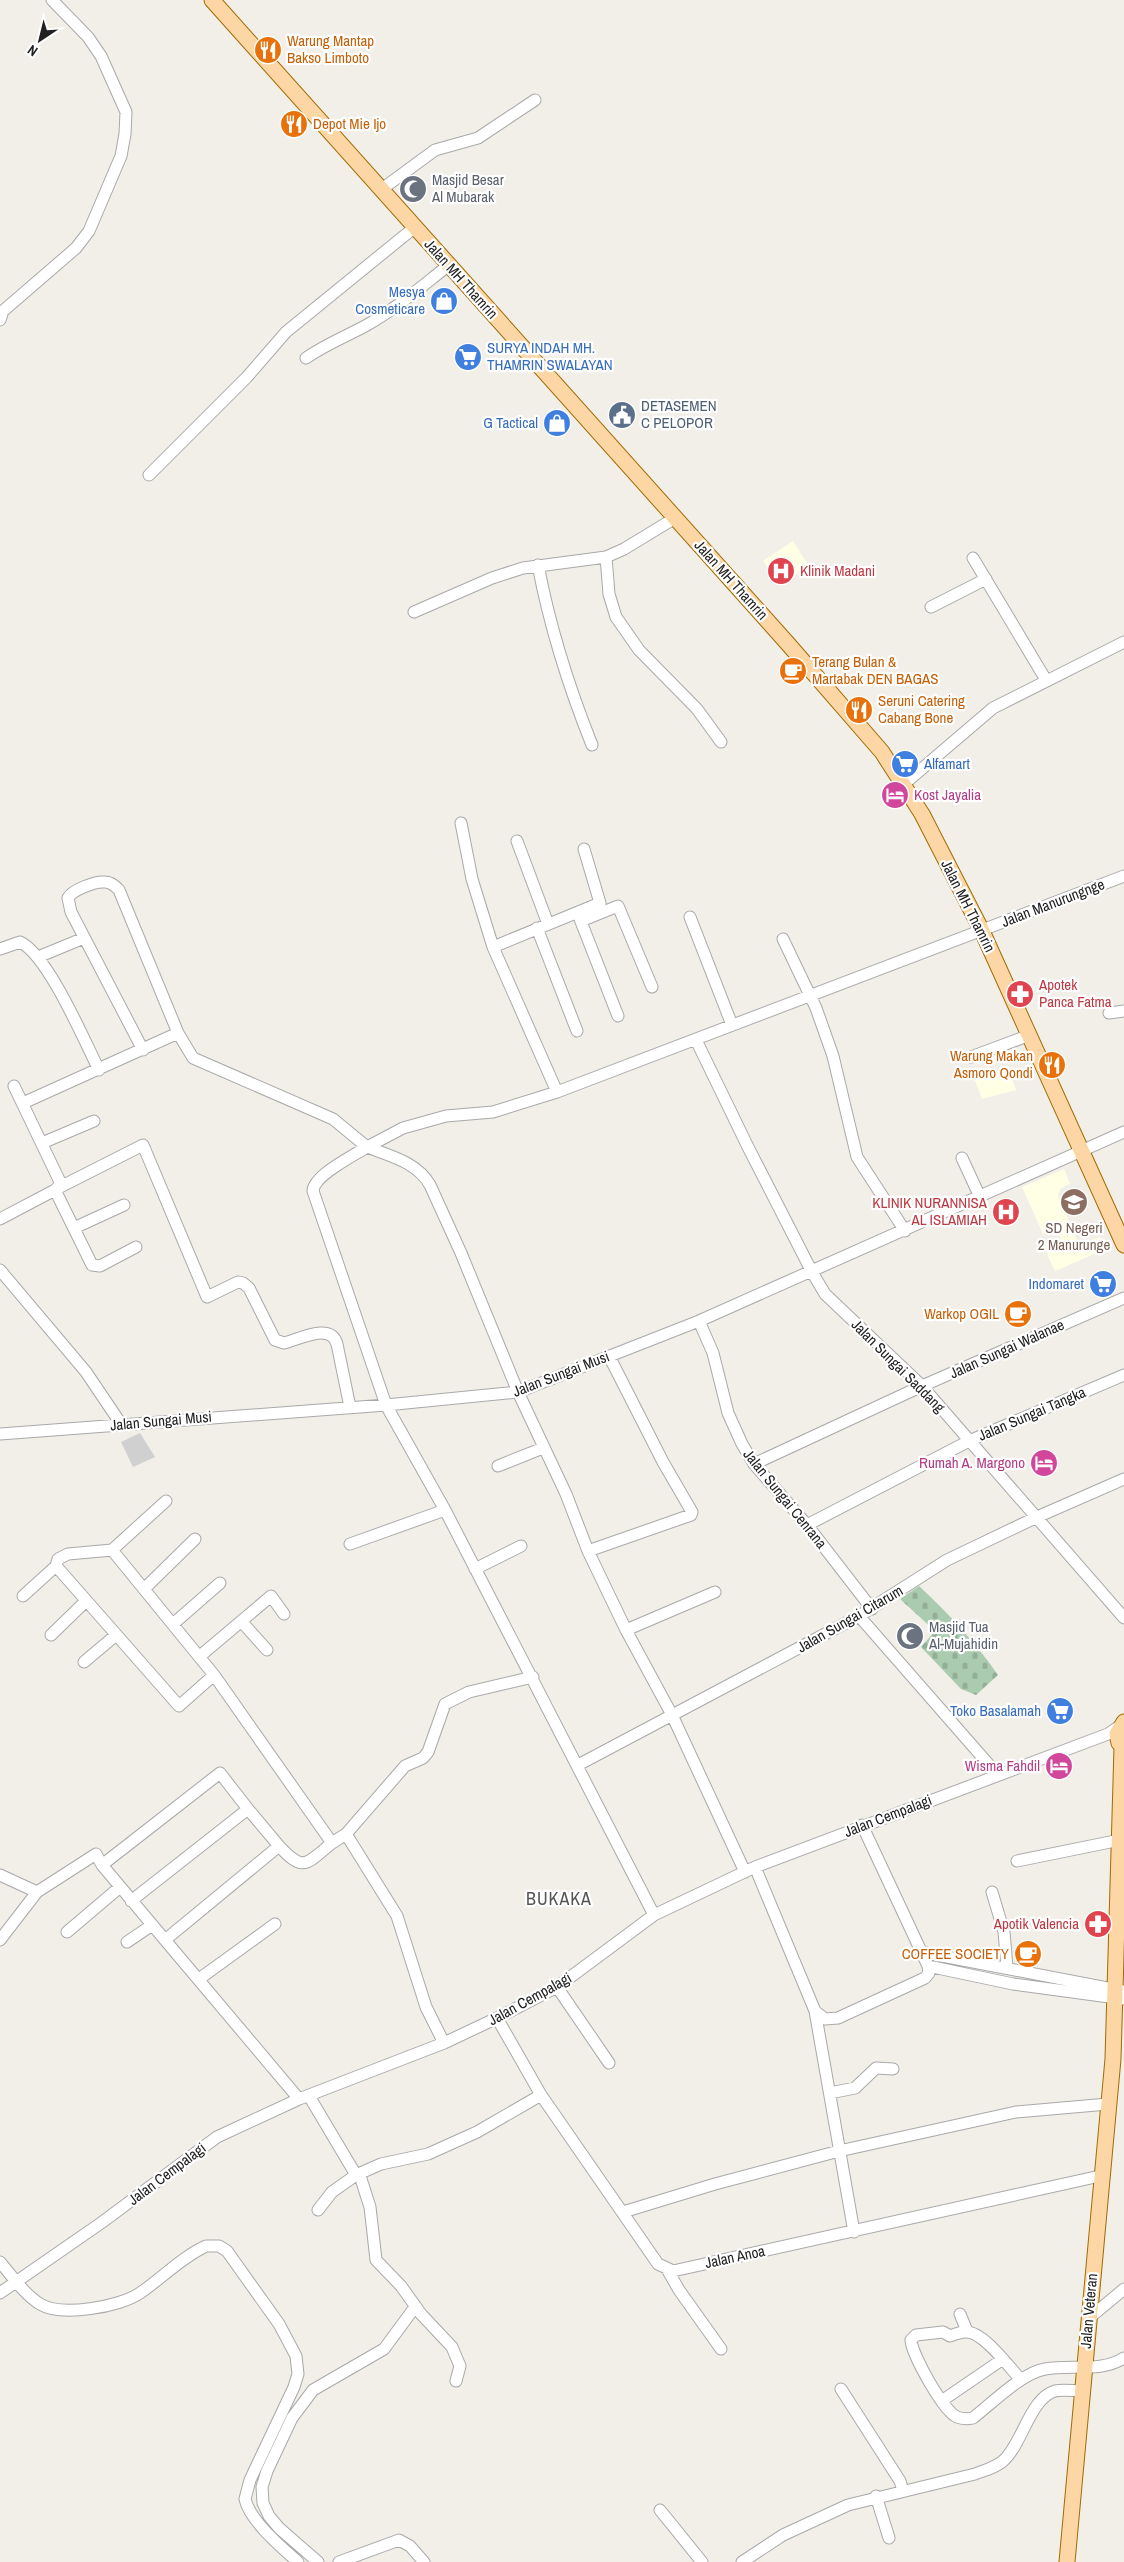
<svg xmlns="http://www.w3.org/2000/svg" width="1124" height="2562" viewBox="0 0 1124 2562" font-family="'Archivo Narrow',sans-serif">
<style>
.education{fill:#ffffe5}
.religious{fill:#d0d0d0}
.cemetery{fill:url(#cemetery-stones)}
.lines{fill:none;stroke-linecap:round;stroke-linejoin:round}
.minor-casing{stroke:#a9a9a9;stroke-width:13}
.major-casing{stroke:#a06b00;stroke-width:17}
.minor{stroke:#fff;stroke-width:11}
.major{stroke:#fcd6a4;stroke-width:15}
.labels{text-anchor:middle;stroke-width:4.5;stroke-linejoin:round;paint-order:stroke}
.food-label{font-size:15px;fill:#c56008;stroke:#fff;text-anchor:start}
.worship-label{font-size:15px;fill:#5b616d;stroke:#fff;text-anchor:start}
.street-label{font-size:15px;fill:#222;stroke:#fff}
.shop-label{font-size:15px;fill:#366cbe;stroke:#fff;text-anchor:end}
.service-label{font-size:15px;fill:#4e5e75;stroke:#fff;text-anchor:start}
.health-label{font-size:15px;fill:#be3a42;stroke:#fff;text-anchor:start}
.hotel-label{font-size:15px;fill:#b23c85;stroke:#fff;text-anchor:end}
.education-label{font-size:15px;fill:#785e54;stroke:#fff}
.quarter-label{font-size:18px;letter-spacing:1px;fill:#555;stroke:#fff}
</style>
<defs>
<pattern id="cemetery-stones" width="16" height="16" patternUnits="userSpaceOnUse" patternTransform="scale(1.25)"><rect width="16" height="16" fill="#aacbaf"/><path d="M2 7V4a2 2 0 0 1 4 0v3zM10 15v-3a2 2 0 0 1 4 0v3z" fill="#92ae96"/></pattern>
</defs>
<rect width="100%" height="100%" fill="#f2efe9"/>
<path class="education" d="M 793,541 L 808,565 L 795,575 L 791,569 L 778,579 L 770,574 L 770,570 L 763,561 Z
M 1008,1068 L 1016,1090 L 982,1099 L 974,1078 Z
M 1064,1169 L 1070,1184 L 1061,1188 L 1058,1195 L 1077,1240 L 1064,1245 L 1056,1229 L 1043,1234 L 1022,1187 Z
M 1100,1237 L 1106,1249 L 1055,1271 L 1049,1259 L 1047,1251 L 1062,1245 L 1066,1252 Z"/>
<path class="religious" d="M 140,1433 L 155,1457 L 133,1467 L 121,1442 Z"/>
<path class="cemetery" d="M 919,1586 C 948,1613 976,1643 998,1675 L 976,1695 L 961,1689 L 921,1647 L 935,1631 L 900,1599 Z"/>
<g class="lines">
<g class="minor-casing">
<path id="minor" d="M 382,189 L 435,150 L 478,138 L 535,100
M 0,320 L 3,311 L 76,248 L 89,231 L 121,156 L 125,134 L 126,112 L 101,56 L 88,37 L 52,0
M 306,358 C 326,344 347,336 367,325 C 397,308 422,286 449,265
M 149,475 L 247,377 L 286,332 L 415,227
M 675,518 L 624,549 L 606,557 L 609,594 L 616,617 L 639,650 L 697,709 L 721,742
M 973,558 L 1046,680
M 538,565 C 550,628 568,685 592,745
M 931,607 L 986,579
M 414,612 L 492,578 L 523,568 L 606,557
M 904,784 L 993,708 L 1124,642
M 461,823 L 472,879 L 493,947 L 557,1092
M 517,841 L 548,924
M 578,914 L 618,1016
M 690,917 L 732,1025
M 581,921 L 618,906 L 652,987
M 537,928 L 577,1031
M 783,939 L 816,1008 L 833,1056 L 857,1157 L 905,1231
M 493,947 L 600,903 L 584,849
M 0,949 L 20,942 C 48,955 84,1040 99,1070
M 38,957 L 84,938
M 1109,1013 L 1124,1011
M 696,1040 L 748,1147 L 812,1272 L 825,1294 L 922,1386 L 1124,1618
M 143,1050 L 71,912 L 68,898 C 72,890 95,881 105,882 C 111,882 115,886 119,890 L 178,1033
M 971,1057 L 1030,1035
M 23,1103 L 178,1033 L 193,1058 L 333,1119 L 367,1147 L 403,1128 L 446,1116 L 493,1112 L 557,1092 L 1124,876
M 42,1143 L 94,1121
M 962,1158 L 980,1197
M 60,1187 L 143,1145 L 207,1297 L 238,1282 L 243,1283 L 249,1288 L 275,1340 L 284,1343 C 300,1339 331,1322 337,1344 L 350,1407
M 55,1190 L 92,1265 L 100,1266 L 136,1247
M 0,1219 L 55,1190 L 61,1184 L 14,1086
M 74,1228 L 124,1205
M 0,1270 L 86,1372 L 121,1424
M 699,1321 L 713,1353 L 728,1413 L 742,1444 L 754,1464 L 807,1525 L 872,1609
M 0,1434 L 386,1405 L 518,1392 L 699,1321 L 1124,1132
M 754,1464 L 922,1386 L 1124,1298
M 498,1466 L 543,1448
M 166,1501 L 112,1550 L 68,1554 L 58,1559 L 56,1566 L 179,1706 L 214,1675
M 807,1525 L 969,1441 L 1124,1375
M 350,1544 L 445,1510
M 112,1550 L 214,1675 L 332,1843 L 346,1834
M 588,1551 L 691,1515 L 692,1512 L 663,1462 L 609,1356
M 475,1569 L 521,1546
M 144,1589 L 195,1539
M 23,1596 L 56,1566
M 859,1616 L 998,1775
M 241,1621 L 267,1650
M 173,1624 L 220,1583
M 626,1630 L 715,1592
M 51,1635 L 86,1601
M 200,1656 L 271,1596 L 284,1614
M 84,1662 L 116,1635
M 578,1765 L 859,1616 L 947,1560 L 1037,1517 L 1124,1479
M 248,1809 L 279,1846 L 165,1940 L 299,2099
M 279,1846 C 304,1873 306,1864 332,1843
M 1017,1861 L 1120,1840
M 755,1867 L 815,2011 L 854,2232
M 0,1875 L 37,1892
M 992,1892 L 1004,1932 L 1007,1967
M 131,1901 L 248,1809 L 220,1773 L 102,1865 L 165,1940
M 654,1915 L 445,1510 L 386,1405 L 313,1191 C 314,1175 353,1156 367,1147 C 390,1156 417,1162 430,1185 L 461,1253 L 518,1392 L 566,1494 L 588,1551 L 626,1630 L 672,1715 L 745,1872
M 67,1932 L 120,1887
M 0,1940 L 37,1892 L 96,1854 L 102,1865
M 127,1942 L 152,1925
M 921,1952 L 1124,1991
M 928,1966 L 1013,1984 L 1124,1999
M 199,1979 L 275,1924
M 557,1987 L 609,2063
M 815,2011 L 825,2019 L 838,2018 L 925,1978 L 929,1973 L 928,1966 L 862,1825
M 497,2018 L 541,2095 L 658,2264 L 673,2271 L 1100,2176
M 444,2043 L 426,2007 L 397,1916 L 346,1834 L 405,1766 L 423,1758 L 428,1752 L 445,1704 L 469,1692 L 533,1677
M 830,2093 L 855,2088 L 876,2068 L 893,2069
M 309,2096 L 356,2175 L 332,2192 L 318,2210
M 623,2212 L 715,2184 L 839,2151 L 1016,2112 L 1108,2104
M 0,2262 C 12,2276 24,2294 40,2304 C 61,2317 120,2307 140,2293 C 162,2278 182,2257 206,2246 L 219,2246 L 227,2251 L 279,2324 L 296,2356 L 298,2374 L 294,2387 L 250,2480 L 245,2499 C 250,2521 281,2547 298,2562
M 667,2269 L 679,2290 L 721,2349
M 0,2293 L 101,2223 L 217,2137 L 299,2099 L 444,2043 L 497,2018 L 557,1987 L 654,1915 L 755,1867 L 1108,1734 L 1121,1725
M 960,2314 L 967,2331
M 1088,2319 L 1124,2289
M 1021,2380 C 1010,2368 983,2331 966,2332 C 961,2332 955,2334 950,2336 L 943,2332 L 916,2335 L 911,2340 C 912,2355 944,2412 957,2417 C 962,2419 968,2419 973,2418 C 992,2403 1022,2373 1045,2369 C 1072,2364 1100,2373 1124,2358
M 456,2381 L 460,2366 L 452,2347 L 421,2314 L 401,2286 L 376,2260 L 370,2207 L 361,2179 L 356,2175 L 381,2164 L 428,2154 L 477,2132 L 541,2095
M 841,2389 L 900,2481 L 903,2491
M 943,2400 L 1003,2359
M 876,2496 L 889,2538
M 660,2510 L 702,2562
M 318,2562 L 279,2528 L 269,2516 L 263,2503 L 262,2487 L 267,2471 L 292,2418 L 313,2390 L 384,2349 L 415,2307
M 339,2562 L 399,2540 L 410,2546 L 424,2562
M 742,2562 L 783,2535 L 848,2505 L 975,2474 C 985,2470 995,2468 1003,2461 C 1022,2445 1030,2398 1055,2391 C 1063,2389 1073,2391 1082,2391"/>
</g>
<g class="major-casing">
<path id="major" d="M 212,0 L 789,645 L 882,752 L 922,814 L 982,931 L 1124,1245
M 1124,1722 L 1117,1734 L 1119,1743 L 1124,1748
M 1067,2562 L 1113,2059 L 1122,1747"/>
</g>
<use href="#minor" class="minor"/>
<use href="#major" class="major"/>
</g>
<defs>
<g id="restaurant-disc" transform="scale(1.4375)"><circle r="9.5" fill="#e8710a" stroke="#fff"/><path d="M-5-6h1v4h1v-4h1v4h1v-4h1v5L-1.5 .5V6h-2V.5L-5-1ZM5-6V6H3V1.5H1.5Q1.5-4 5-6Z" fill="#fff"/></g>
<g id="mosque-disc" transform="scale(1.4375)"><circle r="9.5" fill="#6b7280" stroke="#fff"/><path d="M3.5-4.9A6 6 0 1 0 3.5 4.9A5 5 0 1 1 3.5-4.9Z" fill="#fff"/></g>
<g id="shop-disc" transform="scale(1.4375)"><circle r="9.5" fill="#3f7fe0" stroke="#fff"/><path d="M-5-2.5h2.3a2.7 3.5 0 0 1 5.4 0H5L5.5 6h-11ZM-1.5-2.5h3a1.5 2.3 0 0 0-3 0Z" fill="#fff"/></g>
<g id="supermarket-disc" transform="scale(1.4375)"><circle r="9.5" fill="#3f7fe0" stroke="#fff"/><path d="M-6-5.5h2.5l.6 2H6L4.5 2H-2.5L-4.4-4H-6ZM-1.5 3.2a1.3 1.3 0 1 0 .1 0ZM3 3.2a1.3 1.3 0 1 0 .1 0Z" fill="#fff"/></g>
<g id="civic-disc" transform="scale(1.4375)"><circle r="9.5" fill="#5c6f8a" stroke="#fff"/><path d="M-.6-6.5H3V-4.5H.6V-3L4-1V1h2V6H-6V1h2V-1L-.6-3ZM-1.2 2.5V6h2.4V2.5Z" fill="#fff"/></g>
<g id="hospital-disc" transform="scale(1.4375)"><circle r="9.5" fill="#e0444e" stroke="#fff"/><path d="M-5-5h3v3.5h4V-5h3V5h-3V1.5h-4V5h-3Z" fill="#fff"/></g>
<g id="cafe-disc" transform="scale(1.4375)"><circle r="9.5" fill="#e8710a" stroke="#fff"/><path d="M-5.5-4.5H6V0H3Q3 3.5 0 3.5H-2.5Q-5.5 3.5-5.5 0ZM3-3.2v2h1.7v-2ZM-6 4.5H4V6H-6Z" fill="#fff"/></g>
<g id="hotel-disc" transform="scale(1.4375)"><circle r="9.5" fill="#d1479c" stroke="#fff"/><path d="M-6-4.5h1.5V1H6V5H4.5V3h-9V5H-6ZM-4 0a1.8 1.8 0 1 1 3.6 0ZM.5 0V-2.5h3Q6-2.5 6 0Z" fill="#fff"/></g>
<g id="pharmacy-disc" transform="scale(1.4375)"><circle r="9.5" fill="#e0444e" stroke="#fff"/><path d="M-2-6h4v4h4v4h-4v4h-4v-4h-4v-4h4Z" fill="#fff"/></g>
<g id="school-disc" transform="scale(1.4375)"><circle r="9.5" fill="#8d6e63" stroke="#fff"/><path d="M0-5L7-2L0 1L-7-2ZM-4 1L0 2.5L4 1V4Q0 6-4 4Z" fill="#fff"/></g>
</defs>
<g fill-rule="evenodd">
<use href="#restaurant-disc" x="268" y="50"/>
<use href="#restaurant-disc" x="294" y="124"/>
<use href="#mosque-disc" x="413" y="189"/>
<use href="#shop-disc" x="444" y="301"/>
<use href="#supermarket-disc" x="468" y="357"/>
<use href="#civic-disc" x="622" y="415"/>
<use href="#shop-disc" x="557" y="423"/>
<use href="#hospital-disc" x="781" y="571"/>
<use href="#cafe-disc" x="793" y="671"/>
<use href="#restaurant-disc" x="859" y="710"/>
<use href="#supermarket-disc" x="905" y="764"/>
<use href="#hotel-disc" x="895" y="795"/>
<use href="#pharmacy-disc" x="1020" y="994"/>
<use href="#restaurant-disc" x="1052" y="1065"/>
<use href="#school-disc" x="1074" y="1202"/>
<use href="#hospital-disc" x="1006" y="1212"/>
<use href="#supermarket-disc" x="1103" y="1284"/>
<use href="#cafe-disc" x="1018" y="1314"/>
<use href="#hotel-disc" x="1044" y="1463"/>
<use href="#mosque-disc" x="910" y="1636"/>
<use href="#supermarket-disc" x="1060" y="1711"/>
<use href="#hotel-disc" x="1059" y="1766"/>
<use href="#pharmacy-disc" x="1098" y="1924"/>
<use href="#cafe-disc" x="1028" y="1954"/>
</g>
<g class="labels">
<g class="food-label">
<text x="287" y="46">Warung Mantap<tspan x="287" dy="17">Bakso Limboto</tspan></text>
<text x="313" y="129">Depot Mie Ijo</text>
<text x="812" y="667">Terang Bulan &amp;<tspan x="812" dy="17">Martabak DEN BAGAS</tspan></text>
<text x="878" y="706">Seruni Catering<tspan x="878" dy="17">Cabang Bone</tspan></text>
<text x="1033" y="1061" text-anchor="end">Warung Makan<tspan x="1033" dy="17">Asmoro Qondi</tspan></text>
<text x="999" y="1319" text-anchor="end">Warkop OGIL</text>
<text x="1009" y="1959" text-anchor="end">COFFEE SOCIETY</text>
</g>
<g class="worship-label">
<text x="432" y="185">Masjid Besar<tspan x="432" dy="17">Al Mubarak</tspan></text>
<text x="929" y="1632">Masjid Tua<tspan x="929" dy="17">Al-Mujahidin</tspan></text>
</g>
<g class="street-label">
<text transform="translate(461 279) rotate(48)" y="5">Jalan MH Thamrin</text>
<text transform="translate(731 580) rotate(48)" y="5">Jalan MH Thamrin</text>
<text transform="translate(1053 903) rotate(-21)" y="5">Jalan Manurungnge</text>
<text transform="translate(968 906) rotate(63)" y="5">Jalan MH Thamrin</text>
<text transform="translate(1007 1349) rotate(-24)" y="5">Jalan Sungai Walanae</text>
<text transform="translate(898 1366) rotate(45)" y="5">Jalan Sungai Saddang</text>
<text transform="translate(561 1374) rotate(-21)" y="5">Jalan Sungai Musi</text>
<text transform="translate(1032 1414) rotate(-23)" y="5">Jalan Sungai Tangka</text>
<text transform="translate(161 1421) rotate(-5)" y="5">Jalan Sungai Musi</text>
<text transform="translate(785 1499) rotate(51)" y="5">Jalan Sungai Cenrana</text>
<text transform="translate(850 1619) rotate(-30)" y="5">Jalan Sungai Citarum</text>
<text transform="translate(888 1816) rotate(-21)" y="5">Jalan Cempalagi</text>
<text transform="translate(530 1999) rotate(-29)" y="5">Jalan Cempalagi</text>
<text transform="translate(167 2174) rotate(-37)" y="5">Jalan Cempalagi</text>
<text transform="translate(735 2257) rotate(-12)" y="5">Jalan Anoa</text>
<text transform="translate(1089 2311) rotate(-85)" y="5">Jalan Veteran</text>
</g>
<g class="shop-label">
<text x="425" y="297">Mesya<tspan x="425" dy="17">Cosmeticare</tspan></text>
<text x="487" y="353" text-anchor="start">SURYA INDAH MH.<tspan x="487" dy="17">THAMRIN SWALAYAN</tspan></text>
<text x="538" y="428">G Tactical</text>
<text x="924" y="769" text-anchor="start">Alfamart</text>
<text x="1084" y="1289">Indomaret</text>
<text x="1041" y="1716">Toko Basalamah</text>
</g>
<g class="service-label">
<text x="641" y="411">DETASEMEN<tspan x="641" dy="17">C PELOPOR</tspan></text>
</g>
<g class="health-label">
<text x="800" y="576">Klinik Madani</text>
<text x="1039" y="990">Apotek<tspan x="1039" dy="17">Panca Fatma</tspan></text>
<text x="987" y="1208" text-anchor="end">KLINIK NURANNISA<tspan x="987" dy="17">AL ISLAMIAH</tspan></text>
<text x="1079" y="1929" text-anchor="end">Apotik Valencia</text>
</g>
<g class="hotel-label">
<text x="914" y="800" text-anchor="start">Kost Jayalia</text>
<text x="1025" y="1468">Rumah A. Margono</text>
<text x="1040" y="1771">Wisma Fahdil</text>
</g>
<g class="education-label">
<text x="1074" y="1233">SD Negeri<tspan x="1074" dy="17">2 Manurunge</tspan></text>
</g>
<g class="quarter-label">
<text x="559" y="1905">BUKAKA</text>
</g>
</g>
<g transform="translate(40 40) rotate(215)" stroke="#ffffff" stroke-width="4" paint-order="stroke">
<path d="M0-4L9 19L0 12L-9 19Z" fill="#222222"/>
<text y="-8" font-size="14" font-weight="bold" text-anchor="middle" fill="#222222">N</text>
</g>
</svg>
